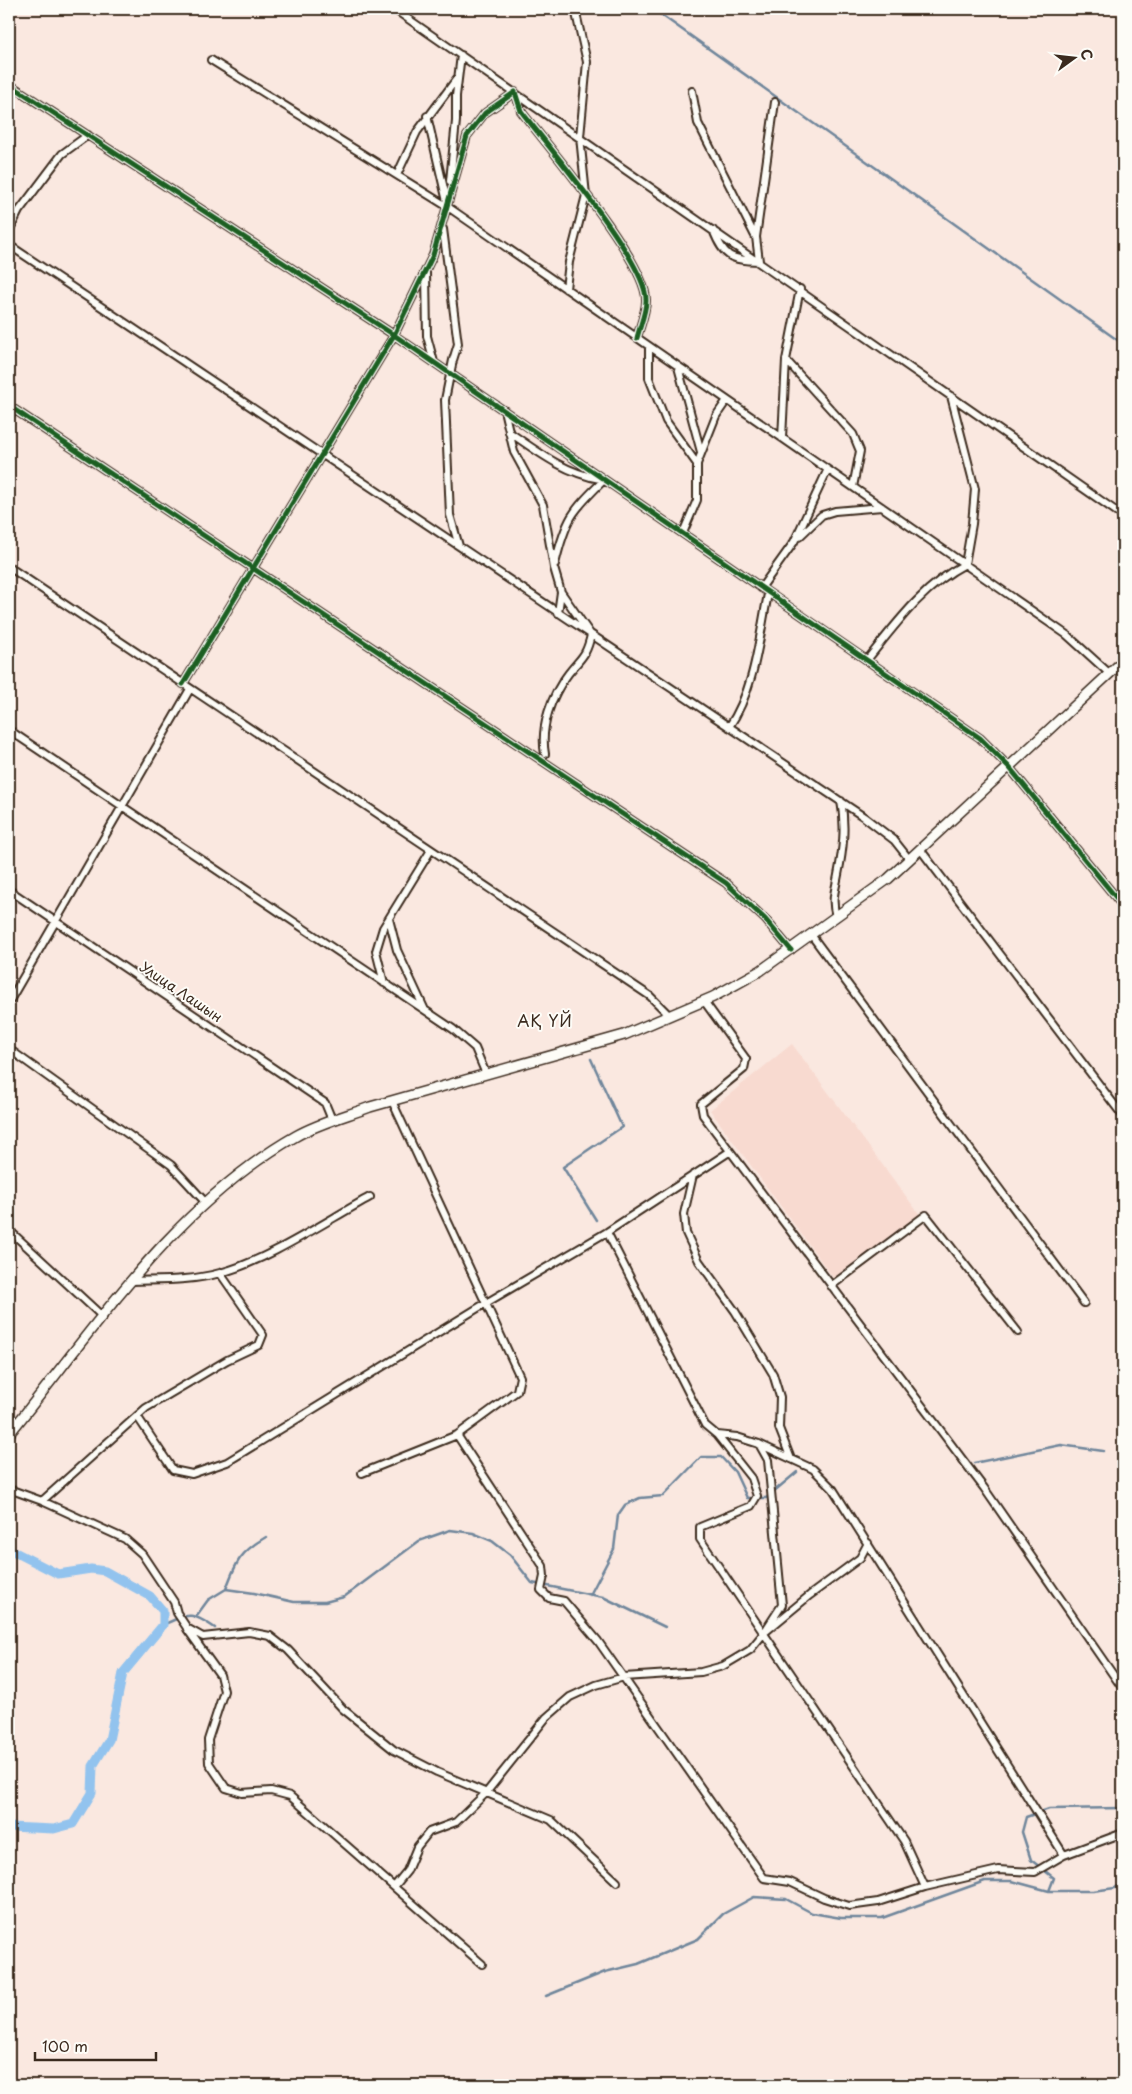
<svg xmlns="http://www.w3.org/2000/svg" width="1132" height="2094" viewBox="0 0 1132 2094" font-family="'Playpen Sans',sans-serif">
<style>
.built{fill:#f8dad0}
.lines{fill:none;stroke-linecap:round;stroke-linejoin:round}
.stream{stroke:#6f869b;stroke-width:2.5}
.canal{stroke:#92c3ee;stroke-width:9}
.minor-casing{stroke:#3b2a1e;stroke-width:10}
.secondary-casing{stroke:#3b2a1e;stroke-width:12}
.minor{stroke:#fdfcf7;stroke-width:6}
.secondary{stroke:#fdfcf7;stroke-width:9}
.cycleway-casing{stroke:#fdfcf7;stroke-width:8}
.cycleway{stroke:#1b5e20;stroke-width:5}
.labels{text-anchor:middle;stroke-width:4;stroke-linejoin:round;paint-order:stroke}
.street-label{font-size:14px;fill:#3b2a1e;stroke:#fdfcf7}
.quarter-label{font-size:16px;letter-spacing:1px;fill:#3b2a1e;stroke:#fdfcf7}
</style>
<rect width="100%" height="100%" fill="#fae8e0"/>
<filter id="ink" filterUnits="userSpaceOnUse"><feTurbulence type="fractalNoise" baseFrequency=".02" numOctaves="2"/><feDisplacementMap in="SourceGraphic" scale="10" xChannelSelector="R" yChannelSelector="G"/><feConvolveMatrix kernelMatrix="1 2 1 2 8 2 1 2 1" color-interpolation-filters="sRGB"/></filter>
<g filter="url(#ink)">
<path class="built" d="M 792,1044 L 920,1215 L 835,1280 L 710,1110 Z"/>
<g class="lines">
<path class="stream" d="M 653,9 L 1123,344
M 591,1059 L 622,1127 L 563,1167 L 596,1220
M 974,1463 L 1061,1445 L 1103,1451
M 226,1589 C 236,1562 240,1552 266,1537
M 590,1595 L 614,1549 L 618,1515 L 625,1505 L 640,1498 L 663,1496 L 701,1457 L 721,1457 L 735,1472 L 747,1498 L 766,1498 L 797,1472
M 197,1615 L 208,1600 L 226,1589 L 254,1593 L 294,1602 L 325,1602 L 344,1597 L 419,1541 L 450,1530 L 473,1533 L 492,1541 L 510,1555 L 532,1583 L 603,1597 L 665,1627
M 163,1625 C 189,1613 191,1611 215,1628
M 1049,1891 L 1054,1878 L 1031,1860 L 1022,1832 L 1026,1817 L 1049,1809 L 1123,1808
M 546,1996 L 605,1972 L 638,1964 L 698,1939 L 723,1914 L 754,1897 L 786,1899 L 812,1913 L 841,1918 L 882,1918 L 985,1881 L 1012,1881 L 1049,1891 L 1093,1891 L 1115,1888 L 1123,1883"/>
<path class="canal" d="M 9,1549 L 58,1574 L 91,1569 L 105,1571 L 150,1596 L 163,1611 L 163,1625 L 123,1673 L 109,1740 L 93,1766 L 92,1793 L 73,1824 L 54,1829 L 9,1827"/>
<g class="minor-casing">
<path id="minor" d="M 394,9 L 1123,516
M 211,60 L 448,207 L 1067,635 L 1110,674
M 9,84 L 394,335 L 980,738 L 1009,767 L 1123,906
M 692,91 L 698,123 L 755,236
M 427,116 L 448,206
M 397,175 L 417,132 L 458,77
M 450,181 L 456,121 L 456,96 L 461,55
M 443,229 L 458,344 L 453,360 L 445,400 L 450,515 L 459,546
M 713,230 C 724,257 730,260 759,261 L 756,237 L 775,102
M 9,231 L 19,211 L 62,154 L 88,135
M 9,245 L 864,817 L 894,840 L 909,859
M 426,272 L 427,336 L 434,362
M 566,289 L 569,262 L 586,195 L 580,137 L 587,62 L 575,9
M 649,346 L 649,378 L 666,421 L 697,464 L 697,500 L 683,533
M 786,360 L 853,434 L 860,451 L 853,487
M 678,367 L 701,452
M 9,406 L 726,883 L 765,919 L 791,950
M 504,410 L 514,452 L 543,505 L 554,568 L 561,592 L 591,635 C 586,657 581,657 568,674 C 551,696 540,727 545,754
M 509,432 C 538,452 565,473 600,479
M 782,438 L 786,360 L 800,289
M 697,464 L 716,416 L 727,400
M 799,537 L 822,515 L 835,511 L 882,507
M 555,564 C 566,519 571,512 604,480
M 9,567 L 650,996 L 670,1016
M 761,588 L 794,542 L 827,471
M 558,613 L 561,592
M 867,660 C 896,624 923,586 965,564 L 972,524 L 975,489 L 951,396
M 183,684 L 394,335 L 433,255 L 467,136 L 485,113 L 515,92 L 521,111 C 547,145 648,263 646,301 C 646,312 640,326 637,338
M 729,727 C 755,689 759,638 768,594
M 9,730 L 453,1029 L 475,1048 L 486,1074
M 920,849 L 1123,1116
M 9,890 L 325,1103 L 332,1120
M 836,917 C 831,899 835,892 838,875 C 843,850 846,826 841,801
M 389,919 L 397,950 L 424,1008
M 812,936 L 1084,1303
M 384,983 L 376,951 L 383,928 L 431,850
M 704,1001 L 746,1059 L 744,1069 L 701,1104 L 703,1115 L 984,1488 L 1123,1689
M 9,1002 L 190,689
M 9,1049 L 171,1165 L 206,1203
M 693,1175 L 684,1214 L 686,1233 L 699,1261 L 735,1311 L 773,1374 L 780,1397 L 779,1428 L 791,1459
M 9,1230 L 103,1317
M 607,1232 L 705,1425 L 717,1435 L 737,1437 L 759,1444 L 813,1469 L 833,1489 L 1064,1855
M 132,1281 C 161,1280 192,1281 220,1273 C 267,1261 326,1221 370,1197
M 831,1286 L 926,1215 L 1018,1332
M 137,1416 L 173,1470 L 192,1474 L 227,1462 L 486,1303 L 607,1232 L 729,1152
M 457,1435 L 543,1566 L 544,1576 L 541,1590 L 549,1598 L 564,1601 L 598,1641 L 764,1878 L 790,1882 L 824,1898 L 849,1906 L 878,1902 L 925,1887 L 998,1870 L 1035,1872 L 1064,1855 L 1123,1833
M 717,1435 L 751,1478 L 757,1496 L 751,1506 L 700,1527 L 700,1539 L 904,1841 L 925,1887
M 759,1444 L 768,1460 L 782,1605 L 767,1628
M 362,1473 L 457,1435 L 517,1391 L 520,1377 L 392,1101
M 9,1489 L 42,1501 L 125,1539 L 142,1554 L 174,1602 L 177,1613 L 187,1628 L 203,1637 L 249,1632 L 270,1636 L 288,1650 L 343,1709 L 394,1750 L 437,1772 L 551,1820 L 617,1882
M 42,1501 L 146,1408 L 227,1360 L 259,1345 L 263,1335 L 220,1273
M 187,1629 L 220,1675 L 224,1691 L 208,1740 L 209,1763 L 226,1788 L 242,1793 L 271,1791 L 290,1796 L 482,1964
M 394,1887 L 407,1871 L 417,1847 L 429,1832 L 456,1822 L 486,1793 L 546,1718 L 570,1697 L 596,1685 L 624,1677 L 701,1672 L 723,1666 L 750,1650 L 764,1633 L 810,1595 L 860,1558 L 868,1543"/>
</g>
<g class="secondary-casing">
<path id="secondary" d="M 9,1434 C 94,1329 176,1204 296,1136 C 319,1123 346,1116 370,1107 L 624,1035 L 713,997 L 760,971 L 888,879 L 1123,661"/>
</g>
<use href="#minor" class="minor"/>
<use href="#secondary" class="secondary"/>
<g class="cycleway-casing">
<path id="cycleway" d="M 9,84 L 394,335 L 980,738 L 1009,767 L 1123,906
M 9,406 L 726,883 L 765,919 L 791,950
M 183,684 L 394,335 L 433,255 L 467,136 L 485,113 L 515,92 L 521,111 C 547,145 648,263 646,301 C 646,312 640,326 637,338"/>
</g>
<use href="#cycleway" class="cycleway"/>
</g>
</g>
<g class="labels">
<g class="street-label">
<text transform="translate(181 992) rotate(34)" y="5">Улица Лашын</text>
</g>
<g class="quarter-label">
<text x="545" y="1027">АҚ ҮЙ</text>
</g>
</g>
<rect width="1132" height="2094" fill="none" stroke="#fdfcf7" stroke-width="30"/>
<rect x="15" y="15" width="1102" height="2064" fill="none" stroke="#3b2a1e" stroke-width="2" filter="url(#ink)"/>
<g transform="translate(1074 58) rotate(75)" stroke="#fdfcf7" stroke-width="4" paint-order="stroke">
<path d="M0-4L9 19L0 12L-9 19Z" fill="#3b2a1e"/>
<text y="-8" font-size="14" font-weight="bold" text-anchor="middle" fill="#3b2a1e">С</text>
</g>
<path d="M35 2052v8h121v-8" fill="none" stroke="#3b2a1e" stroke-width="2.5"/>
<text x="42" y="2052" font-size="15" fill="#3b2a1e" stroke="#fdfcf7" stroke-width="4" paint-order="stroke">100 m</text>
</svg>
